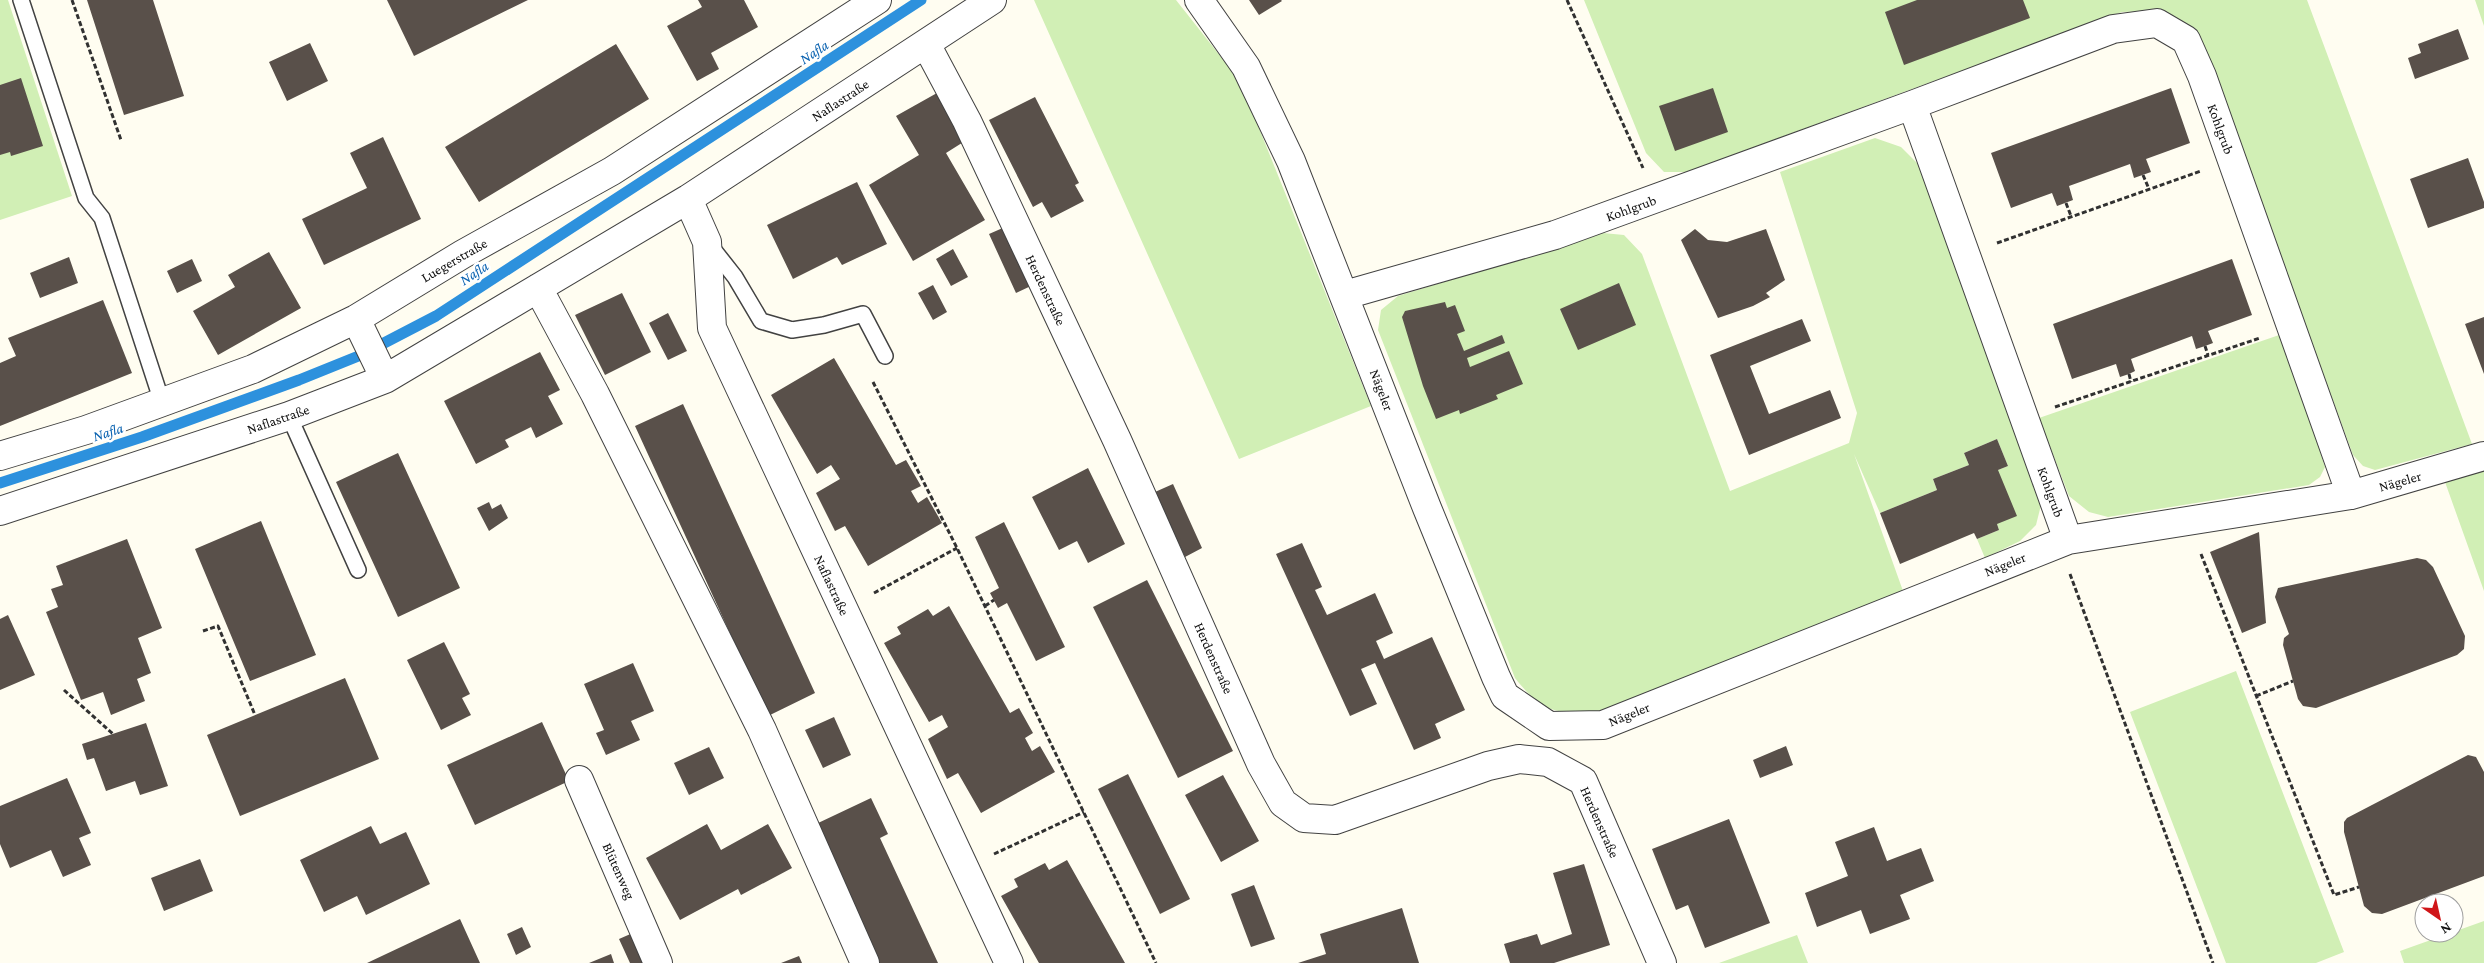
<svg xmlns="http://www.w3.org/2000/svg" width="2484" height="963" viewBox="0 0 2484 963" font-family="'Crimson Pro',serif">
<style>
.green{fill:#d1efb5}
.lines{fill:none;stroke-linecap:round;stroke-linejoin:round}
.stream{stroke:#2d91dd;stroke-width:11}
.building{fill:#59504a}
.service-casing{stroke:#424242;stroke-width:18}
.minor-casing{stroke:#424242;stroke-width:30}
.path{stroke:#313131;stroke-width:3;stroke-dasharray:5 2.5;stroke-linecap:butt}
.service{stroke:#fff;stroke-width:15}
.minor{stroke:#fff;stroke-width:28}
.labels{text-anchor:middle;stroke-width:5;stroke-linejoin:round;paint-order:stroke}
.street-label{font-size:14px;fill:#0f0f0f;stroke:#fff}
.water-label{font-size:15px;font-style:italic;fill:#0962b0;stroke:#fff}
</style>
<rect width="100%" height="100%" fill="#fffdf1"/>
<path class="green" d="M 0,0 L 8,0 L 72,196 L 0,220 Z
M 1034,0 L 1176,0 L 1240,81 L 1371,406 L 1239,459 Z
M 1584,0 L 2307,0 L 2472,444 L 2375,470 L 2363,466 L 2353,455 L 2201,41 L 2181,21 L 2153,11 L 2122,12 L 1686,172 L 1664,172 L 1646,153 Z
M 2475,0 L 2484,0 L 2484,26 Z
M 1875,138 L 1901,147 L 1921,167 L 2041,505 L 2036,525 L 2020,541 L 1985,558 L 1977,539 L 1999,530 L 1997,524 L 1998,470 L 2008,466 L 1997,439 L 1964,453 L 1969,465 L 1933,479 L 1937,490 L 1880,513 L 1854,454 L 1903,591 L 1593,715 C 1551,711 1543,713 1515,678 L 1378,330 L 1381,310 L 1398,296 L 1603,233 L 1624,235 L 1642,254 L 1730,491 L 1849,443 L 1857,413 L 1780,172 Z
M 2282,334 L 2325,467 L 2320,477 L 2309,485 L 2108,517 L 2089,512 L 2069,496 L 2039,418 Z
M 2484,470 L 2484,591 L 2445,482 Z
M 2236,671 L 2344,952 L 2316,963 L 2226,963 L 2130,712 Z
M 2484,921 L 2484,963 L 2404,963 L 2400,951 Z
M 1797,935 L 1808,963 L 1719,963 Z"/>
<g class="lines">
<path class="stream" d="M 0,483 L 142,437 L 299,380 L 361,355 L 436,316 L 921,0"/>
</g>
<path class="building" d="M 87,0 L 153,0 L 184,96 L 124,115 Z
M 387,0 L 528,0 L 414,56 Z
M 698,0 L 744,0 L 758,27 L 711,53 L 719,69 L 697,81 L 667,26 L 702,7 Z
M 1249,0 L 1281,0 L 1282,1 L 1259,15 Z
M 1917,0 L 2023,0 L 2030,18 L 1904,65 L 1885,12 Z
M 2458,29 L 2469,59 L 2415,79 L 2408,58 L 2421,53 L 2418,44 Z
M 310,43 L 328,81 L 287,101 L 269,62 Z
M 616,44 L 649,99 L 479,202 L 445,147 Z
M 21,78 L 43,146 L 11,156 L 10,152 L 0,155 L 0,85 Z
M 1713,88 L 1728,132 L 1675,151 L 1659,106 Z
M 2171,88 L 2190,143 L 2146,159 L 2151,172 L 2134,178 L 2130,164 L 2069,186 L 2073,200 L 2057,206 L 2052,193 L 2011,208 L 1991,153 Z
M 937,93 L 965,141 L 946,153 L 985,220 L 913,261 L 869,185 L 919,155 L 896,116 Z
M 1035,97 L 1079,183 L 1075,185 L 1084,201 L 1051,218 L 1042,202 L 1033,207 L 989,120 Z
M 383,137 L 421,219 L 324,265 L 302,219 L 367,188 L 350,153 Z
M 2468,158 L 2484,202 L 2484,208 L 2428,228 L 2410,179 Z
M 857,182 L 887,244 L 842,265 L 837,257 L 793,279 L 767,225 Z
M 1005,227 L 1033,285 L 1016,293 L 989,234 Z
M 1695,229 L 1708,240 L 1727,242 L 1766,229 L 1785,280 L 1766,293 L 1770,297 L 1753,306 L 1718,318 L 1681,240 Z
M 953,249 L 968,277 L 951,286 L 936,259 Z
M 269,252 L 301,308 L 218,355 L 193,311 L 235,287 L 228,275 Z
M 69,257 L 78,283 L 40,298 L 30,273 Z
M 192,259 L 202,281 L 177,293 L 167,271 Z
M 2232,259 L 2252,315 L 2208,331 L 2213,343 L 2205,346 L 2196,349 L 2192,336 L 2131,359 L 2135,371 L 2129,374 L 2120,377 L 2116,364 L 2072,379 L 2053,324 Z
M 1619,283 L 1636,325 L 1578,350 L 1560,309 Z
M 933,285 L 947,312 L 933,320 L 918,293 Z
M 622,293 L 651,352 L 605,375 L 575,315 Z
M 103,300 L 132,373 L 0,426 L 0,363 L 16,356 L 8,338 Z
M 1445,302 L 1447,308 L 1455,305 L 1465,331 L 1457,334 L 1464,351 L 1502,335 L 1505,343 L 1467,358 L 1470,367 L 1509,351 L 1523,384 L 1496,395 L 1498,399 L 1460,414 L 1459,410 L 1436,419 L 1423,386 L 1402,317 L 1405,311 Z
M 668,313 L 687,351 L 668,360 L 649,323 Z
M 2484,317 L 2484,374 L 2465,324 Z
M 1802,319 L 1811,341 L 1750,366 L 1769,414 L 1830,390 L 1841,418 L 1749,455 L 1710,355 Z
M 540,352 L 560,390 L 548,396 L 563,424 L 536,438 L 531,427 L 505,440 L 509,447 L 476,464 L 444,401 Z
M 834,358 L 896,465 L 906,460 L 921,486 L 911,491 L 918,503 L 927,497 L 942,523 L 868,566 L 845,526 L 835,531 L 816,493 L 840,479 L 831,465 L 817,474 L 771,395 Z
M 683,404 L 815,693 L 768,716 L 635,426 Z
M 1997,439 L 2008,466 L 1998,470 L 2017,516 L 1997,524 L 1999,530 L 1977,539 L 1974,533 L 1900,564 L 1880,513 L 1937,490 L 1933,479 L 1969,465 L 1964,453 Z
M 398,453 L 460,588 L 398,617 L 336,482 Z
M 1088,468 L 1125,544 L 1088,563 L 1077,541 L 1059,550 L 1032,497 Z
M 1173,484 L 1202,548 L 1185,557 L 1155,492 Z
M 489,502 L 492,509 L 501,504 L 508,518 L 489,531 L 477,508 Z
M 261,521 L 316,655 L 250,681 L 195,549 Z
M 1004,522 L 1065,647 L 1036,661 L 1007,603 L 998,608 L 990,593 L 999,588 L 975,537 Z
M 2259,532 L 2266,623 L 2242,633 L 2210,552 Z
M 127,539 L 162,628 L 138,638 L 151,673 L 137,679 L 145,701 L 111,715 L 103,692 L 81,700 L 46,612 L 58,607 L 51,589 L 63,585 L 56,566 Z
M 1302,543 L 1322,587 L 1315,590 L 1327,615 L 1375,593 L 1393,633 L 1376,641 L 1384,659 L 1432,637 L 1465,710 L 1435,724 L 1441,738 L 1414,750 L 1375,663 L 1361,669 L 1377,704 L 1350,716 L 1276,554 Z
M 2417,558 L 2426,560 L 2433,567 L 2465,636 L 2464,649 L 2457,655 L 2316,708 L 2303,706 L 2298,699 L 2283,645 L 2284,638 L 2289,634 L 2275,597 L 2278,588 Z
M 1147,580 L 1233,751 L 1178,778 L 1093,607 Z
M 949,606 L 1010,713 L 1019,708 L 1033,733 L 1025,738 L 1032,751 L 1040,746 L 1055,772 L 981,813 L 958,773 L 947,779 L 928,739 L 948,727 L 942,715 L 929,722 L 884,643 L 901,634 L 897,627 L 928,609 L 933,616 Z
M 8,615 L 35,675 L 0,690 L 0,619 Z
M 444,642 L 470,694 L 462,698 L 471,715 L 441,730 L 407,660 Z
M 633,663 L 654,711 L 631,721 L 640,740 L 606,755 L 596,733 L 604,730 L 584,684 Z
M 345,678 L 379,759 L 240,816 L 207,735 Z
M 834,717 L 851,755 L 823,768 L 805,730 Z
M 542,722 L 569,781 L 475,825 L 447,765 Z
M 146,723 L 168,786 L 140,795 L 135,781 L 106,791 L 94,758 L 87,760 L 82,744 Z
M 1786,746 L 1793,765 L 1760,778 L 1753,760 Z
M 709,747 L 724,778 L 689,795 L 674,763 Z
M 2468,755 L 2476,757 L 2484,772 L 2484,876 L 2382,914 L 2372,913 L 2364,906 L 2344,832 L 2344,822 L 2347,818 Z
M 1128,774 L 1190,899 L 1160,914 L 1098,789 Z
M 1223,775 L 1259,841 L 1221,862 L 1185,795 Z
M 67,778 L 91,833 L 79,838 L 91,865 L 63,877 L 51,850 L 10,868 L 0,844 L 0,806 Z
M 871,798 L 888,834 L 880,838 L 938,963 L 880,963 L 816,824 Z
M 1729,819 L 1770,923 L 1705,948 L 1688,905 L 1676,910 L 1652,849 Z
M 707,824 L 721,850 L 768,824 L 792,868 L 741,895 L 738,889 L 680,920 L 646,858 Z
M 371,826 L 380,844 L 406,832 L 430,884 L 366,915 L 357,896 L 324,912 L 300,860 Z
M 1874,827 L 1887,861 L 1921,848 L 1934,881 L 1900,895 L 1910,919 L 1870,934 L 1861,910 L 1817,927 L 1805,893 L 1848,876 L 1835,842 Z
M 200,859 L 213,891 L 164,911 L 151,878 Z
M 1067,860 L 1125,963 L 1039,963 L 1001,896 L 1018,887 L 1014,879 L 1045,863 L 1049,870 Z
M 1584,864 L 1610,945 L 1554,963 L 1510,963 L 1504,944 L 1537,934 L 1541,945 L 1572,934 L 1553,873 Z
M 1254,885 L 1275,939 L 1251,947 L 1231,894 Z
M 1402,908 L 1419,963 L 1298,963 L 1326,954 L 1320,934 Z
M 460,919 L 480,963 L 367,963 L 420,938 Z
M 522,927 L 531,947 L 516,955 L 507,934 Z
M 635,932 L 648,963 L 630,963 L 619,939 Z
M 611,954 L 614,963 L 589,963 Z
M 799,956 L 802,963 L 781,963 Z"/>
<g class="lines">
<g class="service-casing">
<path id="service" d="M 21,0 L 86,198 L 102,218 L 162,402
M 709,244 L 735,277 L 761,321 L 792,330 L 824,325 L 863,314 L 885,356
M 289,416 L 358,570"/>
</g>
<g class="minor-casing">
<path id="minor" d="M 1199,0 L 1246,67 L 1291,161 L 1427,508 L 1496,677 L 1505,696 L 1549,726 L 1603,725 L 2068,540 L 2351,495 L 2484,456
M 926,44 L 967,121 L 1117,440 L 1261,764 L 1283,803 L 1304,818 L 1335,820 L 1488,766 L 1519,759 L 1548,762 L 1583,781 L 1662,963
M 1912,105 L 2068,540
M 688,199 L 707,242 L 712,328 L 1009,963
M 538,288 L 595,394 L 762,730 L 865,963
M 1345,295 L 1555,235 L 1912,105 L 2113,29 L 2157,23 L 2186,40 L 2202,76 L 2351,495
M 356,319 L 385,379
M 0,456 L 86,430 L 253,369 L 356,319 L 463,254 L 612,171 L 877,0
M 0,511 L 289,416 L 385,379 L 688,199 L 992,0
M 579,780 L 658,963"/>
</g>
<path class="path" d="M 72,0 L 121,140
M 1567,0 L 1643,168
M 2143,175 L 2149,189
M 2066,203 L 2071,216
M 1997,243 L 2201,171
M 2205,346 L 2208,355
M 2129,374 L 2131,382
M 873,382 L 957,548 L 1156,963
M 2055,407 L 2260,338
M 2201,554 L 2334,895 L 2359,887
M 2070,574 L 2213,963
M 874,593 L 957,548
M 985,606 L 994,600
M 203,631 L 218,626 L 255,715
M 64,690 L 113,734
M 2256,696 L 2293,681
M 994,854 L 1084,812"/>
<use href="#service" class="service"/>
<use href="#minor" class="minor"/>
</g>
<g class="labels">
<g class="street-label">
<text transform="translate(840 100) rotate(-33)" y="5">Naflastraße</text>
<text transform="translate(2221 129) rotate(70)" y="5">Kohlgrub</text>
<text transform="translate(1631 208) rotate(-20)" y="5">Kohlgrub</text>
<text transform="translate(454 260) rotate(-30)" y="5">Luegerstraße</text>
<text transform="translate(1046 290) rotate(65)" y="5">Herdenstraße</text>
<text transform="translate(1382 390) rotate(69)" y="5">Nägeler</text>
<text transform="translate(278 419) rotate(-19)" y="5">Naflastraße</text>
<text transform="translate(2400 481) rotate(-16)" y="5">Nägeler</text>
<text transform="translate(2051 492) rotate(70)" y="5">Kohlgrub</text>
<text transform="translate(2005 564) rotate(-22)" y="5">Nägeler</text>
<text transform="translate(832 585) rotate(65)" y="5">Naflastraße</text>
<text transform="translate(1214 658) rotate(66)" y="5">Herdenstraße</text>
<text transform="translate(1629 714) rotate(-22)" y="5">Nägeler</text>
<text transform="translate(1600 822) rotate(66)" y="5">Herdenstraße</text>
<text transform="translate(619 871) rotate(66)" y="5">Blütenweg</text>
</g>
<g class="water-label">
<text transform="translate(814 52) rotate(-33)" y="5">Nafla</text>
<text transform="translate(474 273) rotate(-33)" y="5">Nafla</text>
<text transform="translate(108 432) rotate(-18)" y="5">Nafla</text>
</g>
</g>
<g transform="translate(2439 918) rotate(146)"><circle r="24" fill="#ffffff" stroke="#9f9f9f"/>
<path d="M0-4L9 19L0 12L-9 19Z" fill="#d01619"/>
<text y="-8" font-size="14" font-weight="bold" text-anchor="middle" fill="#0f0f0f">N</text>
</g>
</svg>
